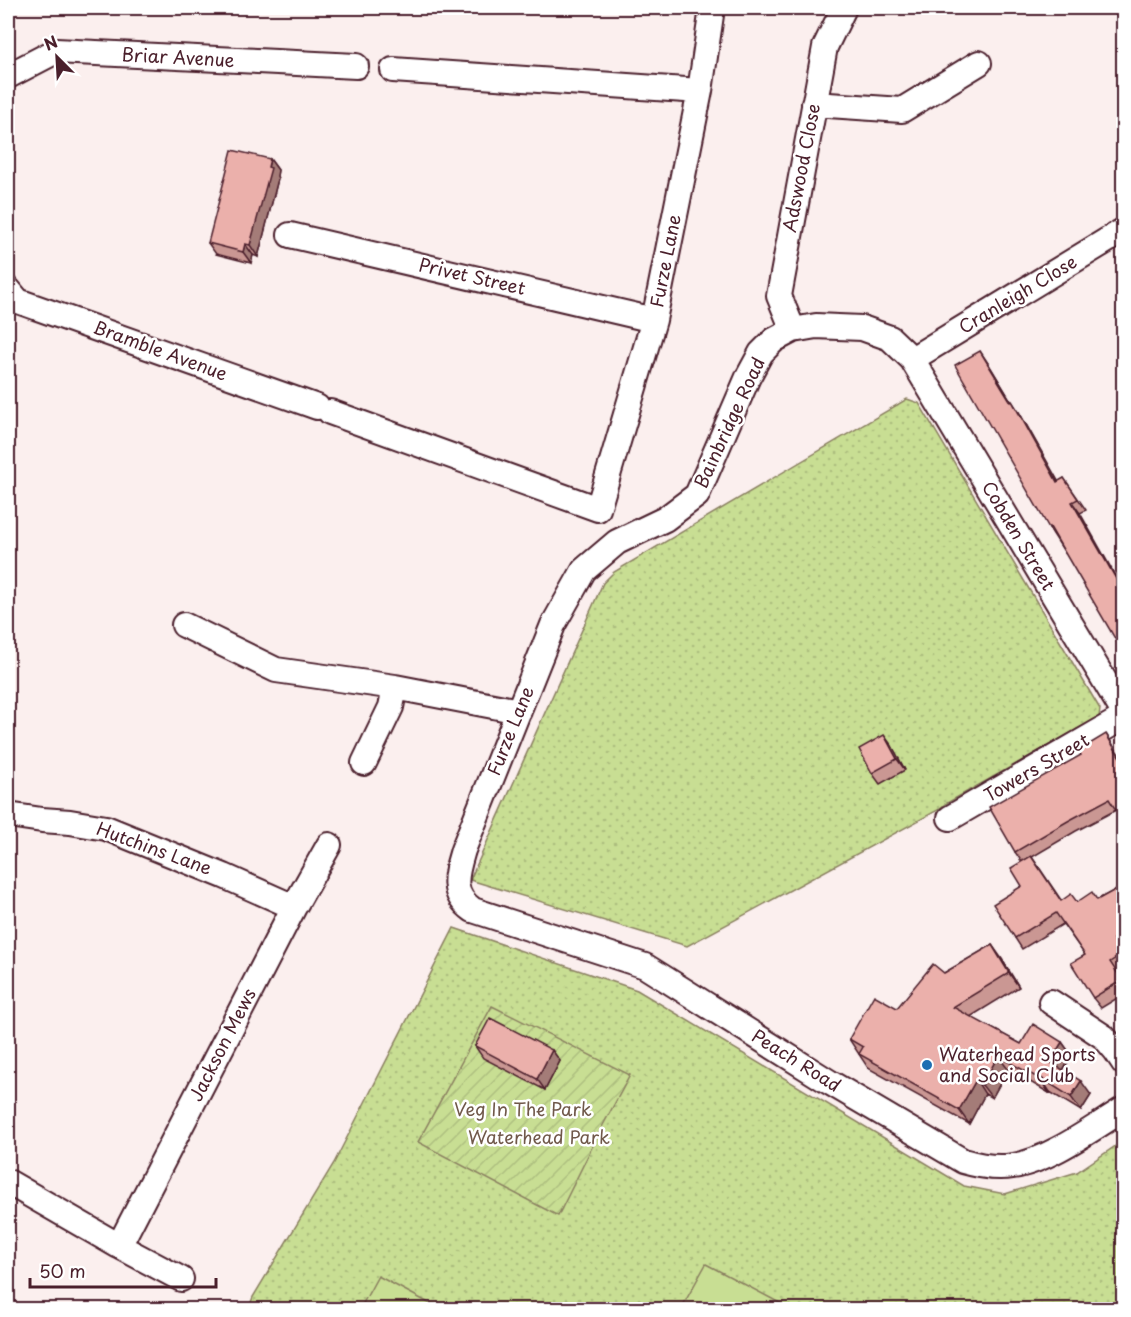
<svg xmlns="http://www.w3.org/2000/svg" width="1131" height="1317" viewBox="0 0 1131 1317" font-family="'Playpen Sans',sans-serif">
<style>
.grass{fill:url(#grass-dots);stroke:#897e5f;stroke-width:1.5}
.garden{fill:url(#garden-furrows);stroke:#897e5f;stroke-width:1.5}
.pitch{fill:#c8de93;stroke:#897e5f;stroke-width:1.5}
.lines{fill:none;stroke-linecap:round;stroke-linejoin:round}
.street-casing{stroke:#4a1f2b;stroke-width:28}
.street{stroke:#fff;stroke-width:24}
.wall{fill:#ca9793;stroke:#4a1f2b;stroke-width:1.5}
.shaded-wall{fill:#a47b78;stroke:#4a1f2b;stroke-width:1.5}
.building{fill:#ebb0ab;stroke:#4a1f2b;stroke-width:1.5}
.poi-dot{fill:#1f6fb2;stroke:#fff;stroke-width:2}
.labels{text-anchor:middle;stroke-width:5;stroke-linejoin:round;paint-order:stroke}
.street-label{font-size:18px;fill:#4a1f2b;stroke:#fff}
.poi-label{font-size:18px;fill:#4a1f2b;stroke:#fff;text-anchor:start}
.park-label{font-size:18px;fill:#70584a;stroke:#fff}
</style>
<defs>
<pattern id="grass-dots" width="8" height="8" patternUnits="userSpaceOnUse" patternTransform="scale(1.5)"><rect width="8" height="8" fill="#c8de93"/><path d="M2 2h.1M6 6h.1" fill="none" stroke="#adbe7f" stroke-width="1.8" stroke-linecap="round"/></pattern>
<pattern id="garden-furrows" width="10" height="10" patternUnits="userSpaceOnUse" patternTransform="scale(1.5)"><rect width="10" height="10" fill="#c8de93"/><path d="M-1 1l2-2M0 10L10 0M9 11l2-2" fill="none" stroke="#adbe7f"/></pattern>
</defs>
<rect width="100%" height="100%" fill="#fbefee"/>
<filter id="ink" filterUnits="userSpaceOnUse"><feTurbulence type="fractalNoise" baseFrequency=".0167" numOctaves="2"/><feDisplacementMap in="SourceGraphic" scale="12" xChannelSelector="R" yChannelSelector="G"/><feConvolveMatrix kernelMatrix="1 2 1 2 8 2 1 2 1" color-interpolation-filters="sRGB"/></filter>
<g filter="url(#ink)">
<path class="grass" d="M 907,399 L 919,403 L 1100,709 L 1099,717 L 945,804 L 938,810 L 687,946 L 470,880 L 603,583 L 614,572 Z
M 454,928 L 637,990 L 964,1186 L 1005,1194 L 1077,1172 L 1123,1141 L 1123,1309 L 248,1310 L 253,1297 L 334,1163 Z"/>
<path class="garden" d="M 492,1006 L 630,1075 L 602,1127 L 558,1216 L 418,1142 Z"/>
<path class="pitch" d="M 706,1264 L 791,1309 L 681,1309 Z
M 378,1276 L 440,1309 L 360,1309 Z"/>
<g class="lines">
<g class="street-casing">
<path id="street" d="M 393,70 L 700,91
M 8,76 L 56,51 L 356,66
M 814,104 L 902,110 L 979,63
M 290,235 L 654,320
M 8,289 L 18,301 L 317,407
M 793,330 L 779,296 L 825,47 L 844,8
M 912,359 L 1124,230
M 330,412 L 598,509 L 654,320 L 700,91 L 712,8
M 184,625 L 276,670 L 395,687 L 519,711
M 1124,713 L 912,359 L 890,338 L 862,328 L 838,327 L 816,326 L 793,330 L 774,340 L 761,353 L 748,377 L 697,495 L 665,519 L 617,542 L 584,570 L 553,625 L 463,850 C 456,874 449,893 473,910 L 645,966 L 829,1082 L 963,1161 C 980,1166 996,1169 1013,1166 C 1048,1161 1093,1128 1124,1109
M 364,763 L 391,707 L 395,687
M 8,815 L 42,820 L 70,822 L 106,828 L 224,876 L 294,907
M 950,818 L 1124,717
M 1051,1002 L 1104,1037 L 1116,1051 L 1124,1063
M 8,1182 L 119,1246 L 181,1279
M 119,1246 L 294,907 L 329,845"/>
</g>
<use href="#street" class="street"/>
</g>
<path class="wall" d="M 270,159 L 278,170 L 277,176 L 278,179 L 258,257 L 253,255 L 251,263 L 216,254 L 208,243 Z
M 988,363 L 1011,401 L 1019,412 L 1058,482 L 1064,478 L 1086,510 L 1080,513 L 1065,553 L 1049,528 Z
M 1113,745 L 1116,810 L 1076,831 L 1032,857 L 1061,900 L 1077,902 L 1097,900 L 1124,885 L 1124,948 L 1120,950 L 1124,955 L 1124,969 L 1118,973 L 1124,982 L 1124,994 L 1101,1008 L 1093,998 L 1085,955 L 1063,924 L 1022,949 L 1015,938 L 1022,886 L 1022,862 L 1015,852 Z
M 892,746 L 905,770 L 880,784 L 872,773 Z
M 992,945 L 1019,987 L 970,1017 L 1021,1044 L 1062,1042 L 1072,1056 L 1063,1070 L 1091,1095 L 1081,1111 L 1050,1092 L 1049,1093 L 1008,1069 L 992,1098 L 985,1094 L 969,1124 L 868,1068 L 849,1039 L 897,1008 L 944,973 Z
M 475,1046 L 552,1050 L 560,1061 L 545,1090 L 483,1058 Z"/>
<path class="shaded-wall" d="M 270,159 L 278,170 L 277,176 L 278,179 L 258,257 L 250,245 Z
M 245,244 L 253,255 L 251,263 L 243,252 Z
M 980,351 L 988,363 L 1014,406 L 1012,401 L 1019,412 L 1065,493 L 1057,482 Z
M 1072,502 L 1080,513 L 1124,591 L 1124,593 Z
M 1106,734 L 1113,745 L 1124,762 L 1124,764 Z
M 884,735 L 892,746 L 905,770 L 897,759 Z
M 992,945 L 1002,959 L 1019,987 L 1009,973 Z
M 1062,1042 L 1072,1056 L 1059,1076 L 1050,1062 Z
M 552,1050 L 560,1061 L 545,1090 L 537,1079 Z
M 998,1056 L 1008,1069 L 992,1098 L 982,1085 Z
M 1041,1078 L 1050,1092 L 1049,1093 L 1040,1079 Z
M 976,1080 L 985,1094 L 969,1124 L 959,1110 Z
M 1081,1081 L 1091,1095 L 1081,1111 L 1071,1097 Z"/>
<path class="building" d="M 232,150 L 270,159 L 268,167 L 271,168 L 250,245 L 245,244 L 243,252 L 208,243 Z
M 980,351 L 1011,402 L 1012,401 L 1057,482 L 1064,478 L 1078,499 L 1072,502 L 1124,593 L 1124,654 L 1065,553 L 1050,527 L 1049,528 L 955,365 Z
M 1106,734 L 1124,764 L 1124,823 L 1109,799 L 1068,821 L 1015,852 L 989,807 L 1081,755 L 1078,751 Z
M 884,735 L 897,759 L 872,773 L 859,749 Z
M 1031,856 L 1061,901 L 1071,894 L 1077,902 L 1092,892 L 1097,900 L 1124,885 L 1124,933 L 1113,939 L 1122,954 L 1110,962 L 1122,980 L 1093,998 L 1071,963 L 1085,955 L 1056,913 L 1015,938 L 993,904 L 1022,886 L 1011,868 Z
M 992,945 L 1009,973 L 953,1007 L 1021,1044 L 1033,1024 L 1062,1042 L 1050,1062 L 1081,1081 L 1071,1097 L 1041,1078 L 1040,1079 L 998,1056 L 982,1085 L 976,1080 L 959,1110 L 859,1054 L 863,1047 L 849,1039 L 874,995 L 897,1008 L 933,964 L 944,973 Z
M 490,1018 L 552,1050 L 537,1079 L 475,1046 Z"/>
</g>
<circle class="poi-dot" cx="927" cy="1065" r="6"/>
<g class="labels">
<g class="street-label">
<text transform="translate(178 58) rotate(3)" y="6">Briar Avenue</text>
<text transform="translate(802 168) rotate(-79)" y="6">Adswood Close</text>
<text transform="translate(666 261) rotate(-79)" y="6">Furze Lane</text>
<text transform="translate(472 277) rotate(13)" y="6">Privet Street</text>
<text transform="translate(1018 295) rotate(-31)" y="6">Cranleigh Close</text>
<text transform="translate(160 351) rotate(20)" y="6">Bramble Avenue</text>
<text transform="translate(730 423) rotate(-65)" y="6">Bainbridge Road</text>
<text transform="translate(1018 536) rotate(59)" y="6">Cobden Street</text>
<text transform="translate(511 731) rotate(-68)" y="6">Furze Lane</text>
<text transform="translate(1037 768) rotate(-30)" y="6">Towers Street</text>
<text transform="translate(154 849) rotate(20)" y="6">Hutchins Lane</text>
<text transform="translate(223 1045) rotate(-63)" y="6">Jackson Mews</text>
<text transform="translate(796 1061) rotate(32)" y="6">Peach Road</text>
</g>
<g class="poi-label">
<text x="939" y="1061">Waterhead Sports<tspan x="939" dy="21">and Social Club</tspan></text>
</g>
<g class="park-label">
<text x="523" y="1116">Veg In The Park</text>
<text x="539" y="1144">Waterhead Park</text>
</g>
</g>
<rect width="1131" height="1317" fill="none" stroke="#fff" stroke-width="30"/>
<rect x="15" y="15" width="1101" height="1287" fill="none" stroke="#4a1f2b" stroke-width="2" filter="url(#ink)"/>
<g transform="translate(57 57) rotate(336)" stroke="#ffffff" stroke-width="4.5" paint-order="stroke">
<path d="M0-4.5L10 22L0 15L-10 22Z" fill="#4a1f2b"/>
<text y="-9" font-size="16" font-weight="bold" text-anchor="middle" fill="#4a1f2b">N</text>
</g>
<path d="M30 1278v9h186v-9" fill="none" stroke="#4a1f2b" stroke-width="3"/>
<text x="39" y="1278" font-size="18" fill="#4a1f2b" stroke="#ffffff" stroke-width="4.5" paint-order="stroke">50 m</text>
</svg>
